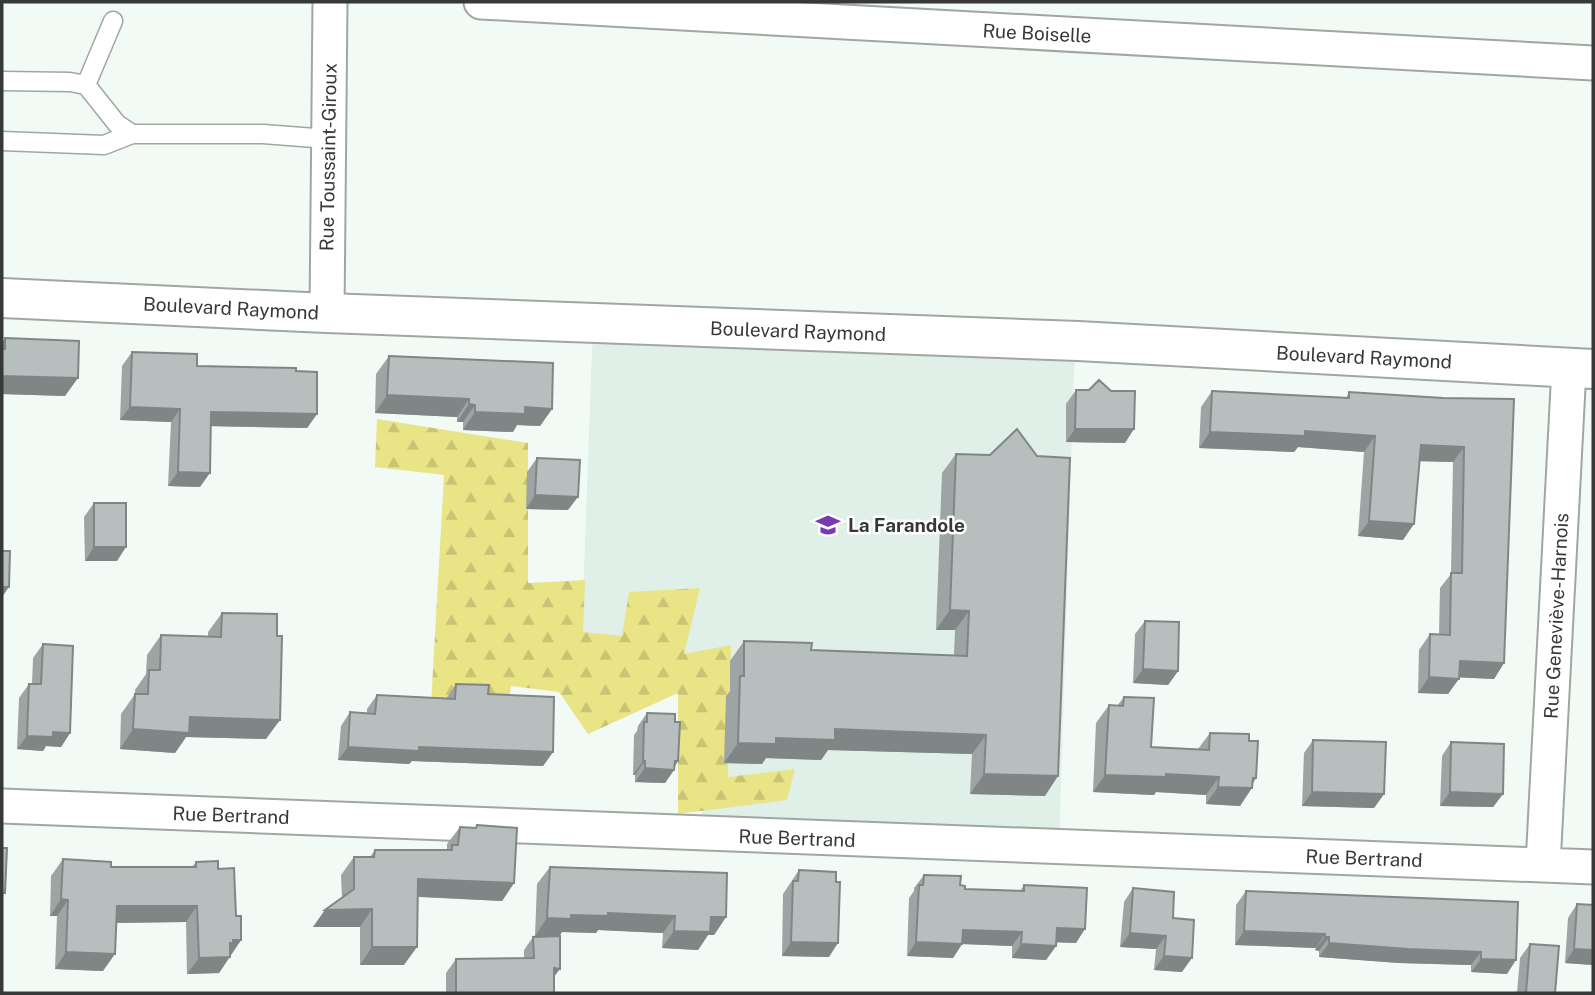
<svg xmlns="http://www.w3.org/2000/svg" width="1595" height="995" viewBox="0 0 1595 995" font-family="'Public Sans',sans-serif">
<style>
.built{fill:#e0efe7}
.forest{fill:url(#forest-firs)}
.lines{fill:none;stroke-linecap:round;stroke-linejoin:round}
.service-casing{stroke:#a0a7a3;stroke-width:21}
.minor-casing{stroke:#a0a7a3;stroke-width:37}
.tertiary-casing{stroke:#a0a7a3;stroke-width:42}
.service{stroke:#fff;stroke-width:18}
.minor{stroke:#fff;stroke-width:33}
.tertiary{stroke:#fff;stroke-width:38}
.wall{fill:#9da4a3}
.shaded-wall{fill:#808685}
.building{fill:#b7bfbe;stroke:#808685;stroke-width:2}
.labels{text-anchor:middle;stroke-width:5;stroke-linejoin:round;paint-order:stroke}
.street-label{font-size:19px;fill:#363937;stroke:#fff}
.poi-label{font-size:19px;font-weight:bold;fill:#363937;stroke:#fff;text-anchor:start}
</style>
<defs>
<pattern id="forest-firs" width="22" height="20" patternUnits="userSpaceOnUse" patternTransform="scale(1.75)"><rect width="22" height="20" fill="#e9e485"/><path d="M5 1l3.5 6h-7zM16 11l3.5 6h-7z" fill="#c8c473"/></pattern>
</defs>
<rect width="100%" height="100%" fill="#f2faf6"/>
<path class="built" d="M 593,324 L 1078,341 L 1074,370 L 1059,847 L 701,834 L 707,684 L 580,679 Z"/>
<path class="forest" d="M 377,419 L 528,443 L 528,583 L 585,580 L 583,632 L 622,636 L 629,592 L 700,588 L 684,654 L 731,645 L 728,777 L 795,769 L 787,800 L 678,814 L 678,693 L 588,734 L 559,692 L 511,686 L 504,739 L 430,723 L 444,475 L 375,467 Z"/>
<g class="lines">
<g class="service-casing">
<path id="service" d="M 2,81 L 70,82 L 86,85 L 117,124 L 132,134 L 263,134 L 328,139
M 86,85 L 113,21
M 2,141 L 104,145 L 132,134"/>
</g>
<g class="minor-casing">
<path id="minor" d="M 481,2 L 1593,63
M 327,313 L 330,2
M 2,806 L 1593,867
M 1543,865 L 1569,368"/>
</g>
<g class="tertiary-casing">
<path id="tertiary" d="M 2,298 L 327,313 L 1078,341 L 1593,369"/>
</g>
<use href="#service" class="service"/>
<use href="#minor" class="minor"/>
<use href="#tertiary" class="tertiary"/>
</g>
<path class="wall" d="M 5,338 L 65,396 L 2,394 L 2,343 Z
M 132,352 L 197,366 L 296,371 L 317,414 L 307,428 L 211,426 L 200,487 L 168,486 L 171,422 L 120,420 L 122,366 Z
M 389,356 L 552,409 L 540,426 L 517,425 L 513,432 L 463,430 L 463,422 L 457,422 L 457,417 L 375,413 L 376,374 Z
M 1076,390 L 1125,443 L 1066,442 L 1066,404 Z
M 1212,391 L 1346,398 L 1349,392 L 1443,398 L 1514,399 L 1504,663 L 1494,679 L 1459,677 L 1448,694 L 1418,693 L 1419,650 L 1430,634 L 1439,635 L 1440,588 L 1451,574 L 1453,462 L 1419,461 L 1403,540 L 1358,536 L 1364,452 L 1298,447 L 1294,452 L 1199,448 L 1201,407 Z
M 956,454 L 1045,796 L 970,794 L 972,754 L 828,750 L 821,760 L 766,758 L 762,764 L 724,763 L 726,696 L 730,691 L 730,661 L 744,641 L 811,650 L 954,655 L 955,630 L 936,630 L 942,473 Z
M 537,458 L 568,510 L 526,509 L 527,472 Z
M 94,503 L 117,561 L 85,561 L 84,517 Z
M 222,613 L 266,739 L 186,737 L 175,753 L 120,749 L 121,714 L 135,694 L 135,690 L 146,674 L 147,655 L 161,635 L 208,636 L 208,632 Z
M 1145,621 L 1178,671 L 1168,685 L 1133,683 L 1135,634 Z
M 43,644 L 70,733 L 61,747 L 46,746 L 43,751 L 17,749 L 19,698 L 29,684 L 32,684 L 33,658 Z
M 456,684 L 488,694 L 553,752 L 543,766 L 412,761 L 409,764 L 338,760 L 341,726 L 350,712 L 367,713 L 367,709 L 377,695 L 446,699 Z
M 1124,697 L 1151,747 L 1198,749 L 1210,733 L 1249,741 L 1256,778 L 1240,806 L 1206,804 L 1206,795 L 1156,792 L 1154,795 L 1093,792 L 1096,723 L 1109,705 L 1117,706 Z
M 647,713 L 675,722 L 678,761 L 674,767 L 674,770 L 665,783 L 635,782 L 635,775 L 633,775 L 634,735 L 637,731 L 638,726 Z
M 1313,740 L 1384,794 L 1374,808 L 1302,806 L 1304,753 Z
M 1451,742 L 1503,794 L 1493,807 L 1440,806 L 1442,756 Z
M 1593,778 L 1593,812 L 1592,812 Z
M 477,825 L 514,883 L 502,901 L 418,897 L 404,965 L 360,965 L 360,927 L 313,927 L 325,910 L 342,898 L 341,875 L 354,857 L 370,857 L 375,850 L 447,850 L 447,844 L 460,827 L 475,828 Z
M 63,859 L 111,867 L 192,867 L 196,862 L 218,869 L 236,916 L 241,940 L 219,973 L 187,974 L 186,922 L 116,923 L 103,971 L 55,969 L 57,916 L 50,916 L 51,876 Z
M 550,867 L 726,917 L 714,935 L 708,935 L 698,950 L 662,948 L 663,933 L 598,930 L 596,933 L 562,932 L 559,936 L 554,977 L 554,993 L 446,993 L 446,973 L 456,959 L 524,958 L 524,950 L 533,937 L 557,936 L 535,936 L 537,884 Z
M 799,870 L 829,957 L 782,956 L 783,894 Z
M 924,875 L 960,885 L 965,889 L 1020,891 L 1024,885 L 1076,943 L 1056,942 L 1056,946 L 1046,960 L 1012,958 L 1012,946 L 962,944 L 953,958 L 907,956 L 909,898 L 914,891 L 914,888 Z
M 1133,888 L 1173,918 L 1182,972 L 1154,970 L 1156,949 L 1120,947 L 1124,902 Z
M 1246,891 L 1518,902 L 1507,974 L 1471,972 L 1471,965 L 1399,963 L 1319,957 L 1319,951 L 1315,950 L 1316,948 L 1235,945 L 1236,905 Z
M 1577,904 L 1593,965 L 1565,963 L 1568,918 Z
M 1530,944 L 1555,993 L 1517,993 L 1520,958 Z"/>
<path class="shaded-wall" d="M 2,376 L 78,378 L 65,396 L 2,394 Z
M 387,395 L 469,399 L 457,417 L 375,413 Z
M 469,404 L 475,405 L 463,422 L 457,422 Z
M 130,407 L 180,409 L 171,422 L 120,420 Z
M 525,407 L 552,409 L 540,426 L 517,425 L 513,432 L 463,430 L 475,412 Z
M 211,412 L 317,414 L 307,428 L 201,426 Z
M 1075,429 L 1134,429 L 1125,443 L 1066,442 Z
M 1305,431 L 1375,436 L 1364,452 L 1298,447 L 1294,452 L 1199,448 L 1210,432 Z
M 1421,445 L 1464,447 L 1453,462 L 1410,461 Z
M 178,472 L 210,473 L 200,487 L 168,486 Z
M 535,495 L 578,497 L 568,510 L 526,509 Z
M 1369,521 L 1414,524 L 1403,540 L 1358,536 Z
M 94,547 L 126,547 L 117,561 L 85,561 Z
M 2,587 L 9,587 L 2,597 Z
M 950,610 L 969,611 L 955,630 L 936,630 Z
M 1460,661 L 1504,663 L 1494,679 L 1449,677 Z
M 1143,669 L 1178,671 L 1168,685 L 1133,683 Z
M 1429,677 L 1459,679 L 1448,694 L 1418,693 Z
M 190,717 L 280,720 L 266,739 L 186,737 L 175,753 L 120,749 L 133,729 Z
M 835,729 L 986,735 L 972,754 L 828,750 L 821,760 L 766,758 L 762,764 L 724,763 L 738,743 Z
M 53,732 L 70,733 L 61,747 L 46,746 L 43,751 L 17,749 L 27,736 Z
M 348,747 L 419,747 L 553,752 L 543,766 L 412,761 L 409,764 L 338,760 Z
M 643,761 L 645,761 L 635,775 L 633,775 Z
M 675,761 L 678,761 L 673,769 L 674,770 L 665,783 L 635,782 L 645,768 Z
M 984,774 L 1058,776 L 1045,796 L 970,794 Z
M 1166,774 L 1219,777 L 1206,795 L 1156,792 L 1154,795 L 1093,792 L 1105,775 Z
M 1253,778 L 1256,778 L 1249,788 L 1252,788 L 1240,806 L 1206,804 L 1218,787 Z
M 1312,792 L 1384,794 L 1374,808 L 1302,806 Z
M 1450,792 L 1503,794 L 1493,807 L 1440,806 Z
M 418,879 L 514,883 L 502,901 L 406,896 Z
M 61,899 L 68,900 L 57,916 L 50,916 Z
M 117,906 L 197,906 L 186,922 L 105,923 Z
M 372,909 L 360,927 L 313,927 L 325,910 Z
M 608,913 L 675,916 L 663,933 L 598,930 L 596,933 L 562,932 L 559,937 L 535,936 L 547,918 L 571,915 Z
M 711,917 L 726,917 L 714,935 L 708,935 L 698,950 L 662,948 L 674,931 Z
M 1057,928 L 1085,929 L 1076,943 L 1047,942 Z
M 963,930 L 1022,932 L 1012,946 L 962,944 L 953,958 L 907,956 L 916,942 Z
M 1244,931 L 1325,934 L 1316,948 L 1235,945 Z
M 1130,933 L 1166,936 L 1156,949 L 1120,947 Z
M 1325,937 L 1329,937 L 1319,951 L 1315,950 Z
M 233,940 L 241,940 L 219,973 L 187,974 L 199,958 Z
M 791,942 L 838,943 L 829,957 L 782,956 Z
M 1329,943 L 1481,952 L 1471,965 L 1399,963 L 1319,957 Z
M 1021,944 L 1056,946 L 1046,960 L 1012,958 Z
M 372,947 L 417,947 L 404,965 L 360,965 Z
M 1574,949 L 1593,950 L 1593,965 L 1565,963 Z
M 66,952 L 115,954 L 103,971 L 55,969 Z
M 1164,956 L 1192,958 L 1182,972 L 1154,970 Z
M 1481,959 L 1516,960 L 1507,974 L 1471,972 Z
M 554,968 L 560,969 L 550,982 Z"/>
<path class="building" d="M 5,338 L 79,341 L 78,378 L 2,376 L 2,349 L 5,349 Z
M 132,352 L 197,354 L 197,366 L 296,368 L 296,371 L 317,372 L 317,414 L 211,412 L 210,473 L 178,472 L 180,409 L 130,407 Z
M 389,356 L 553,363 L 552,409 L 525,407 L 525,414 L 475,412 L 475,405 L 469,404 L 469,399 L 387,395 Z
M 1099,380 L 1111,391 L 1135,391 L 1134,429 L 1075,429 L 1076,390 L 1089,390 Z
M 1212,391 L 1349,398 L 1349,392 L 1443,398 L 1514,399 L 1504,663 L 1460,661 L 1459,679 L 1429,677 L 1430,634 L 1450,635 L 1451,573 L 1462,573 L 1464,447 L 1421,445 L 1414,524 L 1369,521 L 1375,436 L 1305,431 L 1305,436 L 1210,432 Z
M 1017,429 L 1037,456 L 1070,458 L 1058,776 L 984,774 L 986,735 L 835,729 L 835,740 L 776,738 L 776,744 L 738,743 L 740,676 L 744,676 L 744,641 L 812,643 L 811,650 L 967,656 L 969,611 L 950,610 L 956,454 L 990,455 Z
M 537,458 L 580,460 L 578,497 L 535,495 Z
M 94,503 L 126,503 L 126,547 L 94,547 Z
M 2,551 L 10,551 L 9,587 L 2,587 Z
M 222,613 L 277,614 L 277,636 L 282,636 L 280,720 L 190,717 L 189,733 L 133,729 L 135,694 L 148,694 L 149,670 L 160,670 L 161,635 L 221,637 Z
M 1145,621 L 1179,622 L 1178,671 L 1143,669 Z
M 43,644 L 73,646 L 70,733 L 53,732 L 53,737 L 27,736 L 29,684 L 41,684 Z
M 456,684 L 489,685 L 488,694 L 554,697 L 553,752 L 419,747 L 419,751 L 348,747 L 350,712 L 375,714 L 377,695 L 455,699 Z
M 1124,697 L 1154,698 L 1151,747 L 1209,750 L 1210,733 L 1249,734 L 1249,741 L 1258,741 L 1256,778 L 1253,778 L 1252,788 L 1218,787 L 1219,777 L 1166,774 L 1166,777 L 1105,775 L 1109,705 L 1123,706 Z
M 647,713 L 675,714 L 675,722 L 680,722 L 678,761 L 675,761 L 674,770 L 645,768 L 645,761 L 643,761 L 644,722 L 647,722 Z
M 1313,740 L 1386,742 L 1384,794 L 1312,792 Z
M 1451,742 L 1504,744 L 1503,794 L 1450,792 Z
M 477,825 L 517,828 L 514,883 L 418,879 L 417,947 L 372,947 L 372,909 L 325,910 L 354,889 L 354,857 L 374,857 L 375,850 L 452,850 L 452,845 L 458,845 L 460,827 L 476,828 Z
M 2,848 L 7,848 L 5,893 L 2,893 Z
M 63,859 L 111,862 L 111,867 L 196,867 L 196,862 L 218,861 L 218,869 L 234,868 L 236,916 L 241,916 L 241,940 L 233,940 L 233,943 L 230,943 L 230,957 L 199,958 L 197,906 L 117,906 L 115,954 L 66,952 L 68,900 L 61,899 Z
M 550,867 L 727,873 L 726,917 L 711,917 L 710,932 L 674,931 L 675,916 L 608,913 L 608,916 L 571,915 L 571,919 L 547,918 Z
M 799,870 L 836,872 L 836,882 L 840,882 L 838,943 L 791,942 L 793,881 L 798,881 Z
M 924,875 L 961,876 L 960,885 L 965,886 L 965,889 L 1024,891 L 1024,885 L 1087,888 L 1085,929 L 1057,928 L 1056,946 L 1021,944 L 1022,932 L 963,930 L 962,944 L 916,942 L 919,885 L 923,885 Z
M 1133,888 L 1174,892 L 1173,918 L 1194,920 L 1192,958 L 1164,956 L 1166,936 L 1130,933 Z
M 1246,891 L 1518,902 L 1516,960 L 1481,959 L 1481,952 L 1408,949 L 1329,943 L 1329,937 L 1325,937 L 1325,934 L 1244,931 Z
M 1577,904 L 1593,905 L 1593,950 L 1574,949 Z
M 560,936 L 560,969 L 554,968 L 554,993 L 456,993 L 456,959 L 534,958 L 533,937 Z
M 1530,944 L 1559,946 L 1555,993 L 1526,993 Z"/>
<defs>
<g id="school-bare" transform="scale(1.89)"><path d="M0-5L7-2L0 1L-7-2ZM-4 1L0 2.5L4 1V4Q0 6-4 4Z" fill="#773ab0" stroke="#fff" stroke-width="2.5" paint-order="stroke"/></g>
</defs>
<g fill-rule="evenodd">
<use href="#school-bare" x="828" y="525"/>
</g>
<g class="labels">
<g class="street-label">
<text transform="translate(1037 33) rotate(3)" y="7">Rue Boiselle</text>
<text transform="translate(328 157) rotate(-89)" y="7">Rue Toussaint-Giroux</text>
<text transform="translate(231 308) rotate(3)" y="7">Boulevard Raymond</text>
<text transform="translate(798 331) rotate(2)" y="7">Boulevard Raymond</text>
<text transform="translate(1364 357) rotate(3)" y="7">Boulevard Raymond</text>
<text transform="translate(1556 616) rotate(-87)" y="7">Rue Geneviève-Harnois</text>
<text transform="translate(231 815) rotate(2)" y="7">Rue Bertrand</text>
<text transform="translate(797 838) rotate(2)" y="7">Rue Bertrand</text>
<text transform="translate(1364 858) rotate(2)" y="7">Rue Bertrand</text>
</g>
<g class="poi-label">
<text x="848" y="532">La Farandole</text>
</g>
</g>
<rect width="1595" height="995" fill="none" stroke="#363937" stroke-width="7"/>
</svg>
